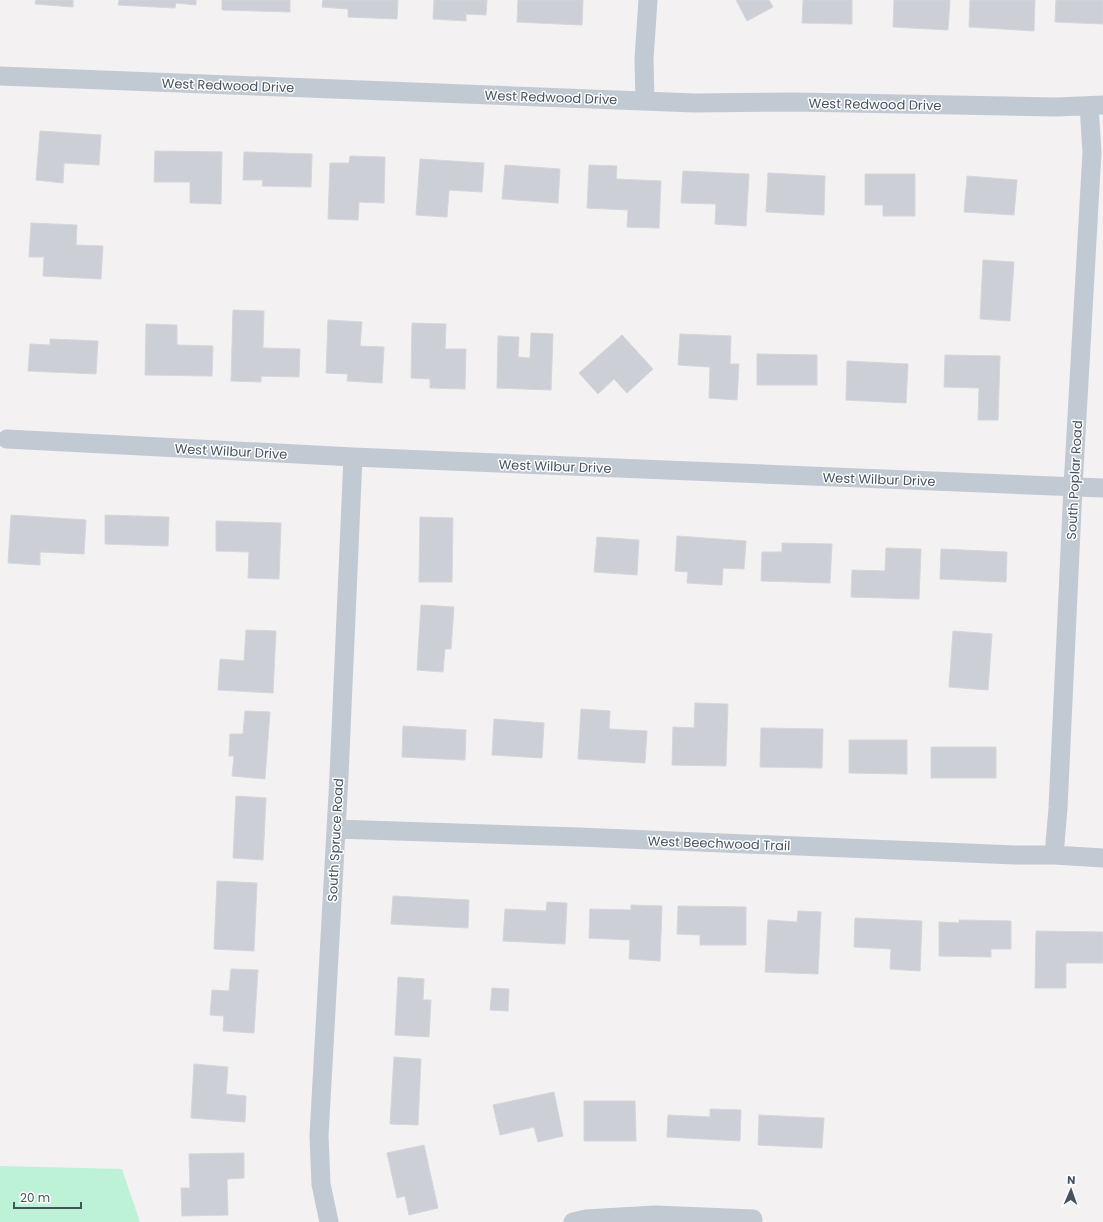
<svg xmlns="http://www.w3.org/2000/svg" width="1103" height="1222" viewBox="0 0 1103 1222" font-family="Poppins,sans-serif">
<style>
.green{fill:#bdf2d7}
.building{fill:#cccfd6;stroke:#d4d6dc}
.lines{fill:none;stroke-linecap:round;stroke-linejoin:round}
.street{stroke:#c1c9d3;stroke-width:19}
.labels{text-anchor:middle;stroke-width:3;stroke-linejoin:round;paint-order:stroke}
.street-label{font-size:13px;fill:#475260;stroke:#fff}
</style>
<rect width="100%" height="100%" fill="#f3f1f1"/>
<path class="green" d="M 0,1166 L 122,1169 L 140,1222 L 0,1222 Z"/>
<path class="building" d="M 36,0 L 73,0 L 73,7 L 35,4 Z
M 119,0 L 196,0 L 196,5 L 176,3 L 175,8 L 118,5 Z
M 222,0 L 290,0 L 290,12 L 222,10 Z
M 323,0 L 398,0 L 397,19 L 348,17 L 348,9 L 322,7 Z
M 434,0 L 487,0 L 486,15 L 466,14 L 466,21 L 433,19 Z
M 518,0 L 583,0 L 582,25 L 517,22 Z
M 736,0 L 769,0 L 773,7 L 747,21 Z
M 803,0 L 852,0 L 852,24 L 802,23 Z
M 894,0 L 950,0 L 948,30 L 893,27 Z
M 970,0 L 1035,0 L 1034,31 L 969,27 Z
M 1056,0 L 1103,0 L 1103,24 L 1055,22 Z
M 40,131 L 101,135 L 99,165 L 64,163 L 63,183 L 36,180 Z
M 155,151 L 222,152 L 221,204 L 190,203 L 190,182 L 154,182 Z
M 244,152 L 312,154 L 311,187 L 262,186 L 263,180 L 243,180 Z
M 350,156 L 385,157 L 384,203 L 359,202 L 358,220 L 328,219 L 330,163 L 349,163 Z
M 420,159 L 484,163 L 482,192 L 449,190 L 447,217 L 416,215 Z
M 505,165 L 560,169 L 558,203 L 502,199 Z
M 589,165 L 617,166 L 616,179 L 661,181 L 659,228 L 627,227 L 628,210 L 587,208 Z
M 683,171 L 749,174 L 746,226 L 715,224 L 716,204 L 681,203 Z
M 768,173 L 825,176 L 824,215 L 766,212 Z
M 865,174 L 915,174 L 915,216 L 883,216 L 883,205 L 865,205 Z
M 967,176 L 1017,180 L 1014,215 L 964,212 Z
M 31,223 L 77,225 L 76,245 L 103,246 L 101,279 L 43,276 L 44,257 L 29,257 Z
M 983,260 L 1014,262 L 1010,321 L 980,319 Z
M 233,310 L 264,311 L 263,348 L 300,349 L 299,377 L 261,376 L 261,382 L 231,381 Z
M 328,320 L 362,322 L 360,346 L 384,347 L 382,383 L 347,381 L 348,374 L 326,373 Z
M 412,323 L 446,324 L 445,349 L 466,349 L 465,389 L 430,388 L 430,379 L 411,378 Z
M 146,324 L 177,325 L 177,345 L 213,346 L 212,376 L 145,375 Z
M 531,333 L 553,334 L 551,390 L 497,388 L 498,336 L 519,337 L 518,357 L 530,358 Z
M 680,334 L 731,336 L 730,364 L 739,364 L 737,400 L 709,398 L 710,367 L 678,365 Z
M 622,335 L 653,369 L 627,393 L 614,379 L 598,394 L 579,373 Z
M 50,339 L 98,341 L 96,374 L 28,371 L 30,344 L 50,345 Z
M 757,354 L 817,355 L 817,385 L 757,385 Z
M 945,355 L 1000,356 L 998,420 L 978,420 L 979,388 L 944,387 Z
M 847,361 L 908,364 L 906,403 L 846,400 Z
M 11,515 L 86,520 L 84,554 L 40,552 L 40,565 L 8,563 Z
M 105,515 L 169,517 L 168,546 L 105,544 Z
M 420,517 L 453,518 L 452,582 L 419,582 Z
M 216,521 L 281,523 L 279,579 L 248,578 L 249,552 L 216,551 Z
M 677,536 L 746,541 L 744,569 L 723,568 L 722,585 L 687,583 L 688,572 L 675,571 Z
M 597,537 L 639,540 L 637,575 L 594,572 Z
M 782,543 L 832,544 L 830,583 L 761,581 L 762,552 L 782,552 Z
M 886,548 L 921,549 L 919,599 L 851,597 L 852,570 L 885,571 Z
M 941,549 L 1007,552 L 1006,582 L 940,579 Z
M 421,605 L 454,607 L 451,649 L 445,649 L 443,672 L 417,670 Z
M 246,630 L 276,631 L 273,693 L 218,690 L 220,659 L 244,661 Z
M 953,631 L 992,634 L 988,690 L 949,687 Z
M 695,703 L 728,704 L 726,766 L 672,765 L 673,727 L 694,728 Z
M 581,709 L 610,711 L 609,729 L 647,731 L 645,763 L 578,759 Z
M 245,711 L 270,712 L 265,779 L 232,776 L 234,756 L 229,756 L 230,734 L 243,734 Z
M 494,719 L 544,723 L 542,758 L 492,755 Z
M 403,726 L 466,730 L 465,760 L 402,757 Z
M 761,728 L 823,729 L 822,768 L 760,767 Z
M 849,740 L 907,740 L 907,774 L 849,773 Z
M 931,747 L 996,747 L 996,778 L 931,778 Z
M 236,796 L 266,798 L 263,860 L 233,858 Z
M 217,881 L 257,883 L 254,951 L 214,949 Z
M 393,896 L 469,900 L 468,928 L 391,924 Z
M 547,902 L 567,903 L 565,944 L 503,941 L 505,909 L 546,911 Z
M 631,905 L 662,906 L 660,961 L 629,959 L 630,940 L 589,938 L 590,909 L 631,910 Z
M 678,906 L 746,907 L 746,945 L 700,945 L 700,935 L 677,934 Z
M 798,911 L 821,912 L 818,974 L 765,972 L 768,920 L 797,922 Z
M 855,918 L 922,921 L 920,971 L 890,969 L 891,949 L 854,947 Z
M 959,920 L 1011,921 L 1011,949 L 991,949 L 991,957 L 939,956 L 939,922 L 959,923 Z
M 1036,931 L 1103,932 L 1103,963 L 1066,963 L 1066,988 L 1035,988 Z
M 231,969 L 258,970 L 254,1033 L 223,1031 L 224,1016 L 210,1015 L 212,990 L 229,991 Z
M 398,977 L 424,979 L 423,1000 L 431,1000 L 429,1037 L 395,1035 Z
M 492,988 L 509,989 L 508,1011 L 490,1010 Z
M 394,1057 L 421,1059 L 418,1125 L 390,1124 Z
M 194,1064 L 228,1067 L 226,1094 L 246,1096 L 245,1122 L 191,1118 Z
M 554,1092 L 563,1136 L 538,1142 L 534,1127 L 500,1135 L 493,1105 Z
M 584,1101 L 635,1101 L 636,1141 L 584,1141 Z
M 710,1109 L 741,1110 L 740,1141 L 667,1137 L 668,1115 L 710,1117 Z
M 759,1115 L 824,1118 L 822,1148 L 758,1145 Z
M 424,1145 L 438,1208 L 409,1215 L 405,1196 L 397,1198 L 387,1153 Z
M 244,1153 L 244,1178 L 227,1179 L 228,1215 L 182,1216 L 181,1188 L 190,1188 L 189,1154 Z"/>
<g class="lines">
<path class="street" d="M 0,76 L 694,103 L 796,102 L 1057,107 L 1103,105
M 645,101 L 644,59 L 648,0
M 7,439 L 353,457 L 1103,488
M 336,829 L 579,837 L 1015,855 L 1054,855 L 1103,858
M 1054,855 L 1058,808 L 1073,487 L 1092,152 L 1089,106
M 329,1222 L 321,1184 L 319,1136 L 339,776 L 353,457
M 573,1222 L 586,1219 L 655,1215 L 753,1219"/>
</g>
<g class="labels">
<g class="street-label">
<text transform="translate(228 85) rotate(2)" y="5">West Redwood Drive</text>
<text transform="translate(551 97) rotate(2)" y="5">West Redwood Drive</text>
<text transform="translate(875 104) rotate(1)" y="5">West Redwood Drive</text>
<text transform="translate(231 451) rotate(3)" y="5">West Wilbur Drive</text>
<text transform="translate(555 466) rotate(2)" y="5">West Wilbur Drive</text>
<text transform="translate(879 479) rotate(2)" y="5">West Wilbur Drive</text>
<text transform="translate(1074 480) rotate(-87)" y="5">South Poplar Road</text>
<text transform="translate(335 840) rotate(-87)" y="5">South Spruce Road</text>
<text transform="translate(719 843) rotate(2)" y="5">West Beechwood Trail</text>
</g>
</g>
<g transform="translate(1071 1190) rotate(2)" stroke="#ffffff" stroke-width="3" paint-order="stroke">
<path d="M0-3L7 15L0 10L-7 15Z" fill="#475260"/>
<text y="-6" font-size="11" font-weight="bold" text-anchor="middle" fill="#475260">N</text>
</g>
<path d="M14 1202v6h67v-6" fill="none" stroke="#475260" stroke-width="2"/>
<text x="20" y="1202" font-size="12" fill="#475260" stroke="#ffffff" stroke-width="3" paint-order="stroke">20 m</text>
</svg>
